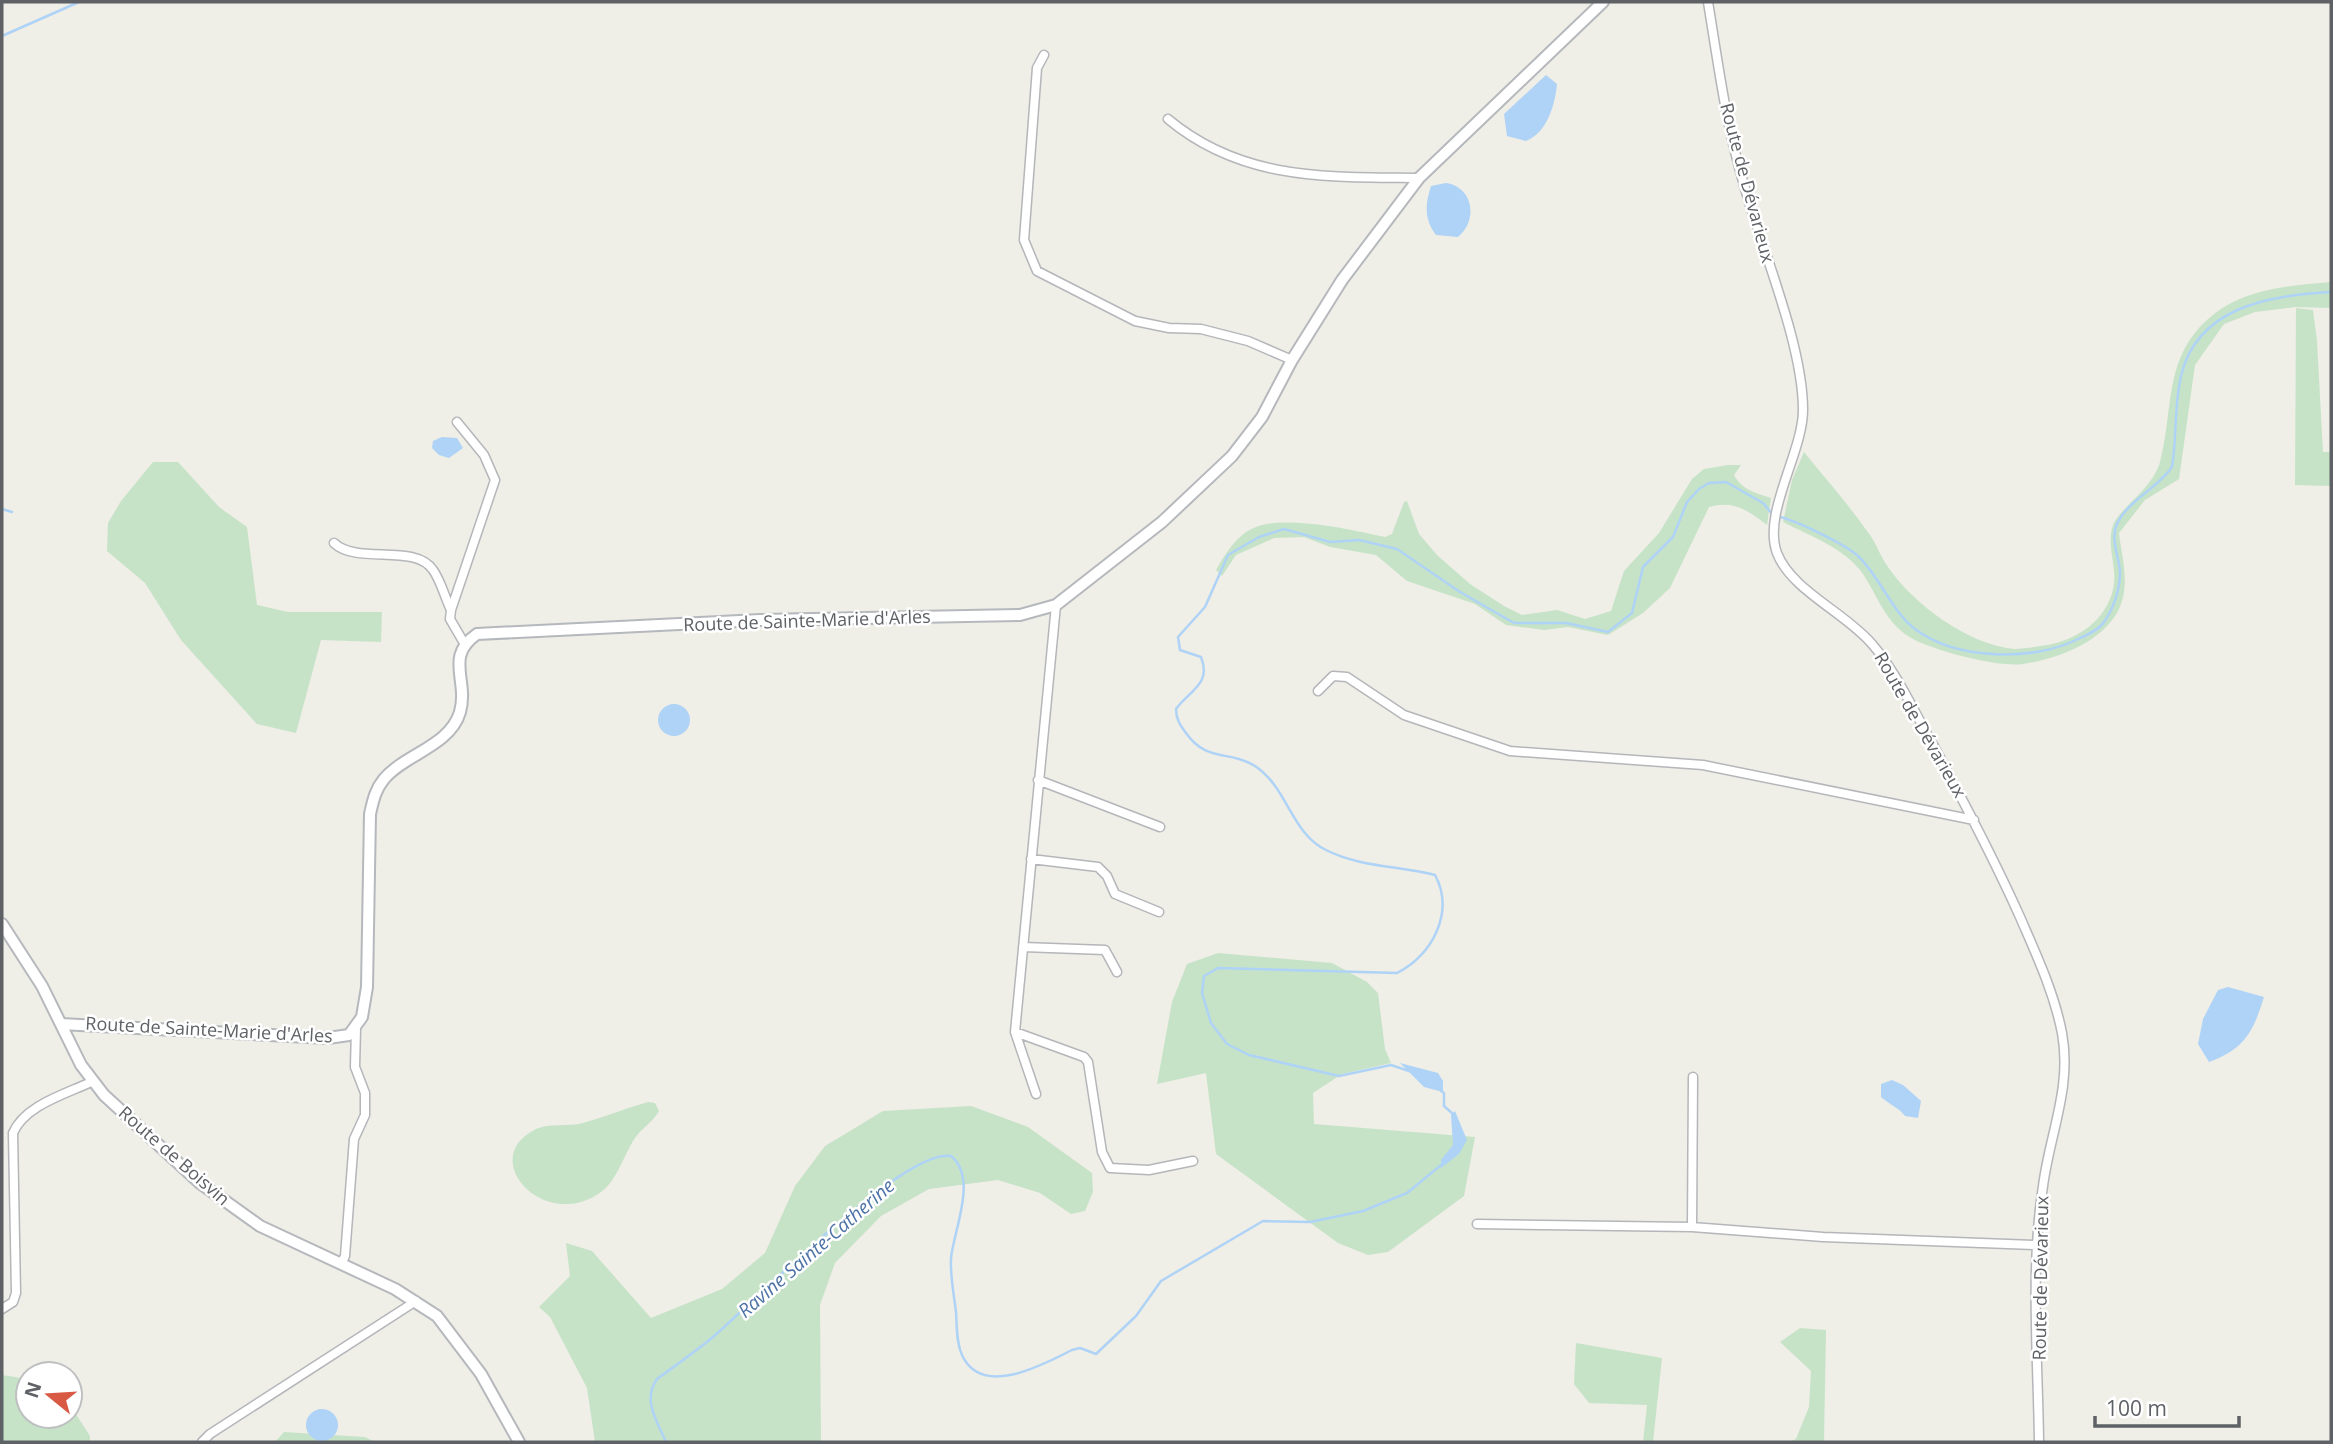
<svg xmlns="http://www.w3.org/2000/svg" width="2333" height="1444" viewBox="0 0 2333 1444" font-family="'Open Sans',sans-serif">
<style>
.green{fill:#c6e3c8}
.water{fill:#afd3f6}
.lines{fill:none;stroke-linecap:round;stroke-linejoin:round}
.stream{stroke:#afd3f6;stroke-width:2.5}
.minor-casing{stroke:#b4b6ba;stroke-width:11}
.secondary-casing{stroke:#b5b8bc;stroke-width:14}
.minor{stroke:#fff;stroke-width:8}
.secondary{stroke:#fff;stroke-width:10}
.labels{text-anchor:middle;stroke-width:5;stroke-linejoin:round;paint-order:stroke}
.street-label{font-size:18px;fill:#5e6165;stroke:#fff}
.water-label{font-size:19px;font-style:italic;fill:#4d73a7;stroke:#fff}
</style>
<rect width="100%" height="100%" fill="#efeee7"/>
<path class="green" d="M 2331,282 L 2331,308 L 2295,307 L 2255,312 L 2224,324 L 2195,365 L 2179,479 L 2145,500 L 2119,533 C 2122,560 2131,585 2118,611 C 2101,643 2057,659 2023,664 C 1999,668 1924,649 1905,634 C 1883,617 1877,595 1863,574 C 1845,548 1810,536 1783,522 L 1792,480 L 1804,452 C 1825,478 1848,504 1867,531 C 1876,542 1880,556 1888,567 C 1913,604 1969,645 2014,649 C 2023,649 2033,647 2041,646 C 2066,643 2093,630 2106,607 C 2125,575 2104,552 2113,525 C 2119,509 2153,488 2160,462 C 2174,410 2163,360 2207,320 C 2242,288 2288,286 2331,282 Z
M 2296,308 L 2313,310 L 2317,341 L 2323,452 L 2331,452 L 2331,486 L 2295,485 Z
M 153,462 L 178,462 L 219,507 L 247,527 L 257,605 L 288,612 L 382,612 L 381,642 L 321,640 L 296,733 L 257,724 L 181,640 L 145,583 L 107,551 L 108,523 L 121,501 Z
M 1728,465 L 1741,465 L 1734,475 C 1742,490 1756,493 1771,498 L 1767,525 C 1747,510 1734,500 1709,507 L 1670,588 L 1643,613 L 1608,635 L 1568,627 L 1544,630 L 1506,625 L 1475,604 L 1407,581 L 1376,555 L 1330,547 L 1304,537 L 1274,538 L 1236,555 L 1222,576 L 1216,570 C 1226,553 1237,534 1256,527 C 1287,515 1353,530 1385,537 L 1392,534 L 1404,502 L 1407,501 L 1419,534 L 1437,555 L 1470,584 L 1504,606 L 1522,615 L 1557,610 L 1585,619 L 1611,611 L 1624,571 L 1659,533 L 1692,479 L 1704,469 Z
M 1218,953 L 1332,963 L 1367,982 L 1378,993 L 1385,1049 L 1391,1063 L 1342,1074 L 1313,1093 L 1314,1124 L 1475,1137 L 1464,1196 L 1388,1252 L 1368,1255 L 1338,1243 L 1216,1154 L 1206,1073 L 1157,1084 L 1172,1002 L 1187,964 Z
M 648,1102 L 655,1103 L 659,1111 C 653,1122 642,1128 635,1138 C 624,1154 617,1181 601,1192 C 546,1233 475,1159 536,1129 C 549,1123 568,1127 583,1123 C 605,1117 626,1108 648,1102 Z
M 971,1106 L 1028,1127 L 1092,1173 L 1093,1192 L 1085,1211 L 1071,1214 L 1040,1193 L 998,1180 L 929,1189 L 881,1216 L 835,1263 L 820,1305 L 821,1442 L 595,1442 L 587,1388 L 550,1317 L 539,1307 L 570,1276 L 566,1243 L 592,1251 L 651,1318 L 722,1289 L 765,1253 L 795,1186 L 825,1146 L 883,1111 Z
M 1800,1328 L 1826,1330 L 1824,1442 L 1789,1442 L 1796,1439 L 1809,1407 L 1811,1371 L 1780,1342 Z
M 1576,1343 L 1662,1358 L 1653,1442 L 1643,1442 L 1647,1405 L 1589,1403 L 1574,1384 Z
M 2,1375 L 28,1379 L 28,1416 L 70,1416 L 70,1405 L 90,1436 L 90,1442 L 2,1442 Z
M 284,1432 L 365,1437 L 375,1442 L 275,1442 Z"/>
<path class="water" d="M 1546,75 L 1557,84 C 1555,105 1547,133 1526,141 L 1507,136 L 1504,114 Z
M 1446,183 C 1474,187 1478,221 1458,237 L 1436,235 C 1424,219 1425,205 1431,186 Z
M 442,437 L 457,438 L 463,448 L 449,458 L 439,455 L 432,448 L 433,441 Z
M658 720a16 16 0 1 1 32 0a16 16 0 1 1-32 0Z
M 2228,987 L 2264,997 C 2253,1032 2245,1049 2209,1062 L 2198,1044 L 2203,1019 L 2218,990 Z
M 1400,1063 L 1438,1073 L 1443,1081 L 1443,1092 L 1424,1087 Z
M 1892,1080 L 1903,1085 L 1921,1101 L 1918,1118 L 1905,1116 C 1898,1107 1890,1105 1881,1097 L 1881,1084 Z
M 1455,1111 L 1467,1140 L 1459,1154 L 1441,1168 L 1441,1160 L 1453,1145 L 1451,1115 Z
M306 1425a16 16 0 1 1 32 0a16 16 0 1 1-32 0Z"/>
<g class="lines">
<path class="stream" d="M 2,36 L 79,2
M 2,509 L 12,512
M 1409,1071 L 1391,1065 L 1339,1076 L 1249,1055 L 1227,1044 L 1211,1023 L 1202,993 L 1204,976 L 1218,968 L 1397,973 C 1432,956 1455,912 1435,875 C 1400,866 1359,867 1326,850 C 1291,833 1288,788 1255,766 C 1230,750 1207,763 1186,733 C 1180,725 1176,719 1176,709 C 1189,691 1212,684 1201,657 L 1180,650 L 1178,637 L 1205,607 L 1228,555 L 1259,537 L 1284,529 L 1330,542 L 1359,540 L 1397,549 L 1460,592 L 1514,623 L 1566,623 L 1608,632 L 1632,613 L 1643,567 L 1673,537 L 1687,502 L 1699,489 L 1709,483 L 1726,482 L 1763,503 L 1774,516 C 1790,517 1847,545 1859,557 C 1879,576 1893,613 1915,629 C 1956,660 2033,662 2078,639 C 2087,635 2099,630 2104,622 C 2114,608 2120,589 2120,572 C 2119,557 2110,538 2117,524 C 2127,501 2158,488 2172,467 C 2177,437 2174,406 2181,376 C 2197,307 2270,295 2331,292
M 1441,1091 L 1444,1093 L 1444,1106 L 1453,1114
M 666,1442 C 657,1421 642,1400 657,1379 C 676,1365 695,1352 713,1337 C 754,1302 904,1148 951,1156 C 978,1178 954,1229 951,1258 C 950,1276 954,1295 956,1312 C 957,1326 956,1342 962,1355 C 982,1399 1044,1364 1072,1350 L 1080,1348 L 1096,1354 L 1136,1316 L 1161,1281 L 1263,1221 L 1310,1222 L 1363,1211 L 1407,1193 L 1441,1165"/>
<g class="minor-casing">
<path id="minor" d="M 1708,2 C 1718,63 1726,125 1744,185 C 1762,249 1803,345 1803,410 C 1803,452 1762,514 1777,553 C 1791,590 1846,613 1872,644 C 1897,673 1913,710 1932,743 C 1963,800 1993,857 2020,917 C 2036,954 2054,992 2062,1033 C 2072,1087 2050,1133 2043,1186 C 2030,1269 2038,1358 2039,1442
M 1044,55 L 1037,68 L 1024,240 L 1037,271 L 1135,321 L 1169,328 L 1201,329 L 1248,341 L 1292,360
M 1168,119 C 1242,181 1328,177 1419,178
M 457,422 L 484,455 L 495,480 L 451,610 L 450,619 L 464,643
M 334,543 C 357,565 415,543 433,570 C 441,581 445,598 451,610
M 1318,691 L 1333,676 L 1347,677 L 1404,715 L 1510,751 L 1703,765 L 1974,820
M 1038,780 L 1160,827
M 1031,859 L 1098,867 L 1107,876 L 1115,894 L 1159,912
M 1023,947 L 1105,950 L 1117,972
M 1015,1032 L 1084,1057 L 1088,1062 L 1102,1152 L 1110,1168 L 1149,1170 L 1193,1161
M 1036,1094 L 1015,1032 L 1056,605
M 1477,1224 L 1692,1227 L 1823,1237 L 2037,1245
M 1692,1227 L 1693,1077
M 341,1264 L 345,1256 L 354,1139 L 365,1115 L 365,1093 L 355,1067 L 356,1028
M 2,1309 L 13,1302 L 16,1293 L 13,1133 C 25,1105 66,1094 91,1082
M 202,1442 L 210,1434 L 416,1301"/>
</g>
<g class="secondary-casing">
<path id="secondary" d="M 2,924 L 42,986 L 81,1065 L 104,1095 L 200,1183 L 260,1226 L 395,1289 L 437,1316 L 481,1374 L 519,1442
M 61,1024 L 328,1038 L 349,1035 L 362,1017 L 367,987 L 370,814 C 373,801 375,790 384,779 C 405,754 450,746 460,712 C 469,680 444,657 477,634 L 760,620 L 1020,615 L 1056,605 L 1162,522 L 1232,456 L 1262,417 L 1292,360 L 1342,280 L 1419,178 L 1603,2"/>
</g>
<use href="#minor" class="minor"/>
<use href="#secondary" class="secondary"/>
</g>
<g class="labels">
<g class="street-label">
<text transform="translate(1747 183) rotate(75)" y="6">Route de Dévarieux</text>
<text transform="translate(807 621) rotate(-2)" y="6">Route de Sainte-Marie d'Arles</text>
<text transform="translate(1920 725) rotate(60)" y="6">Route de Dévarieux</text>
<text transform="translate(209 1030) rotate(3)" y="6">Route de Sainte-Marie d'Arles</text>
<text transform="translate(174 1156) rotate(41)" y="6">Route de Boisvin</text>
<text transform="translate(2041 1278) rotate(-89)" y="6">Route de Dévarieux</text>
</g>
<g class="water-label">
<text transform="translate(816 1248) rotate(-41)" y="7">Ravine Sainte-Catherine</text>
</g>
</g>
<rect width="2333" height="1444" fill="none" stroke="#5e6165" stroke-width="7"/>
<g transform="translate(49 1395) rotate(288)"><circle r="33" fill="#ffffff" stroke="#bfc0c1" stroke-width="2"/>
<path d="M0-5L12 26L0 18L-12 26Z" fill="#d85944"/>
<text y="-10" font-size="19" font-weight="bold" text-anchor="middle" fill="#5e6165">N</text>
</g>
<path d="M2095 1416v10h144v-10" fill="none" stroke="#5e6165" stroke-width="3.5"/>
<text x="2106" y="1416" font-size="21" fill="#5e6165" stroke="#ffffff" stroke-width="5" paint-order="stroke">100 m</text>
</svg>
